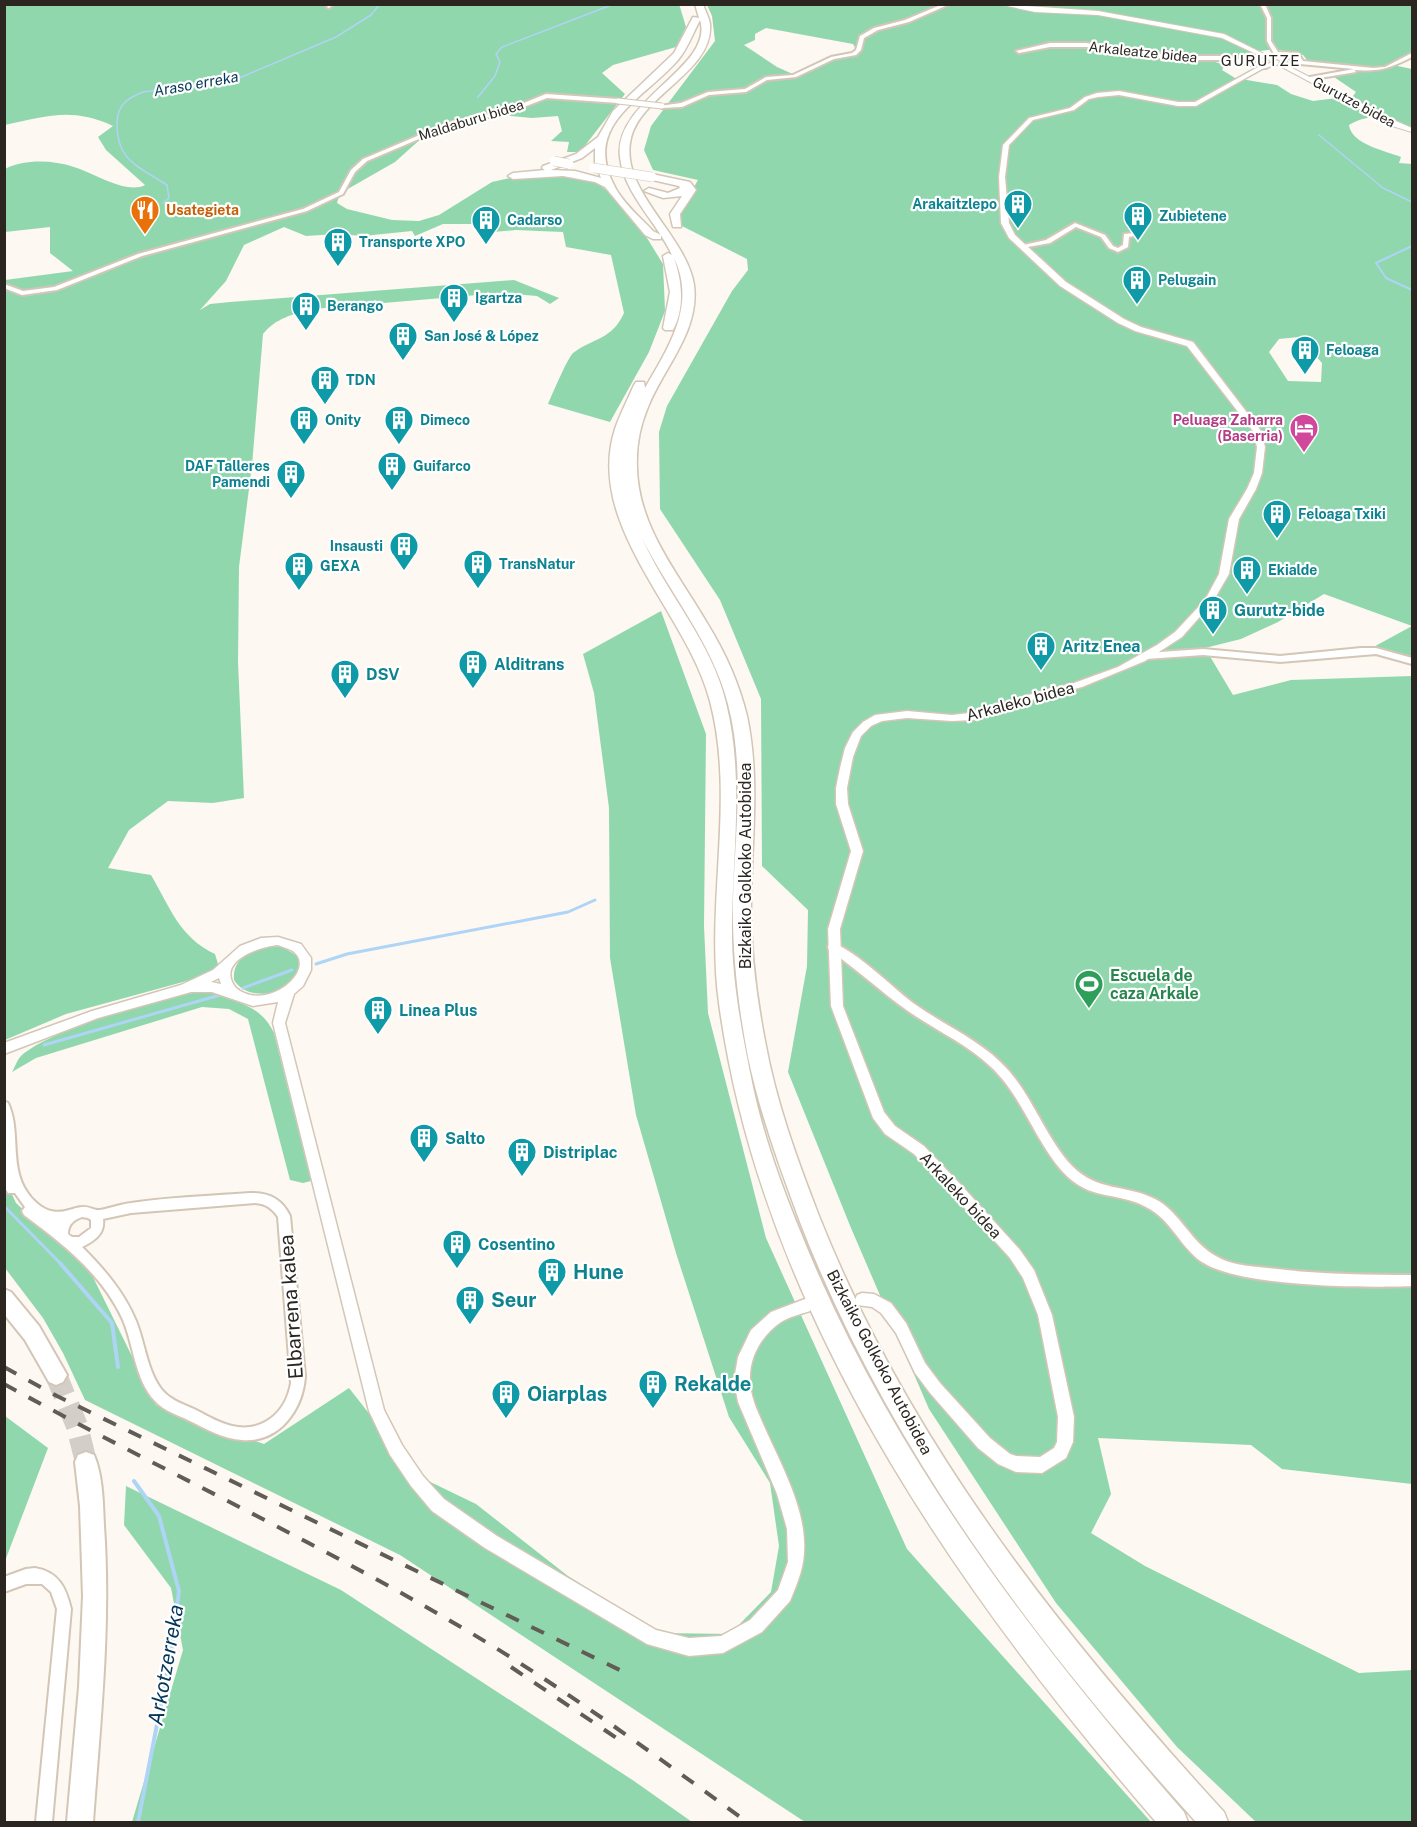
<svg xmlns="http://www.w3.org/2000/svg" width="1417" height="1827" viewBox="0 0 1417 1827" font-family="'Public Sans',sans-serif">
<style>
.green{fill:#91d7ad;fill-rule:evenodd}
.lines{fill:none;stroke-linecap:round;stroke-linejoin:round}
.stream-far3{stroke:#aed4f6;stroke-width:1.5}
.stream-far2{stroke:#aed4f6;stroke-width:2}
.stream-far1{stroke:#aed4f6;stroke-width:3}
.stream{stroke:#aed4f6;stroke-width:4}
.primary-tunnel{stroke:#d3cec7;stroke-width:22;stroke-dasharray:22 11;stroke-linecap:butt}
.minor-casing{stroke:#d3c6b6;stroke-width:4}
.tertiary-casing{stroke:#d3c6b6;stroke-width:3}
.secondary-casing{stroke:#d3c6b6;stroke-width:2}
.primary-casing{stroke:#d3c6b6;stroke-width:4}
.motorway-casing{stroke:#d3c6b6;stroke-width:3}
.minor{fill:#fff;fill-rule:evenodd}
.tertiary{fill:#fff;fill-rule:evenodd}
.secondary{fill:#fff;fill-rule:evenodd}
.primary{fill:#fff;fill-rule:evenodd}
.motorway{fill:#fff;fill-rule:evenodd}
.rail{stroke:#615c56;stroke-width:4;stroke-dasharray:14 14;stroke-linecap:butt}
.minor-bridge-casing{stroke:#d3c6b6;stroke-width:7;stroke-linecap:butt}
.motorway-bridge-casing{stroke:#d3c6b6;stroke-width:10;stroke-linecap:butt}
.minor-bridge{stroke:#fff;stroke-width:5}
.motorway-bridge{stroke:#fff;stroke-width:9}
.labels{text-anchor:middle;stroke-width:4.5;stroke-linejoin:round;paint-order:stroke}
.far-street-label{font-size:14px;fill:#2b2620;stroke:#fff}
.far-culture-label{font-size:14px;font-weight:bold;fill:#0d838f;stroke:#fff;text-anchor:start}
.far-food-label{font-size:14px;font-weight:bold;fill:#c56008;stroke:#fff;text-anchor:start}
.far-hotel-label{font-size:14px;font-weight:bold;fill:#b23c85;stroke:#fff;text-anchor:end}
.far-neighbourhood-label{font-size:15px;letter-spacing:1.5px;fill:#2b2620;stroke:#fff}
.far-water-label{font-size:15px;font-style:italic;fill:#03365a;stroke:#fff}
.culture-label{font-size:16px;font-weight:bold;fill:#0d838f;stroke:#fff;text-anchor:start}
.street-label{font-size:16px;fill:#2b2620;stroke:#fff}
.leisure-label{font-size:16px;font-weight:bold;fill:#27864d;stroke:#fff;text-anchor:start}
.near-culture-label{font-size:20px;font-weight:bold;fill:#0d838f;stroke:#fff;text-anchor:start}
.near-street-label{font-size:20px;fill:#2b2620;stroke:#fff}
.near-water-label{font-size:21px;font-style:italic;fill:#03365a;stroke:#fff}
</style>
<rect width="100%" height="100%" fill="#fdf8f1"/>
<path class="green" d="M 679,4 L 686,27 L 676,47 L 613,65 L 602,73 L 625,94 L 580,152 L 567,152 L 569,142 L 551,141 L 562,131 L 558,116 L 532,118 L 500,115 L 442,124 L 424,136 L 395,162 L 346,190 L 339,196 L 337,203 L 347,209 L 392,220 L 419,221 L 439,215 L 492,182 L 510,178 L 547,174 L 592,179 L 611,194 L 647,238 L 663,264 L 665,311 L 649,352 L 610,422 L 548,404 C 552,395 568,357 573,353 C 593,338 612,340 624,313 L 611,255 L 566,247 L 563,232 L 516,230 L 482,233 L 473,224 L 443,224 L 415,236 L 412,231 L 363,236 L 336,234 L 306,236 L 284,227 L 244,245 L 226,281 L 200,310 L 210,304 L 230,302 L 514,280 L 559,298 L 550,304 L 537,296 L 501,293 L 313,309 C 293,314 276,318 263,334 L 252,465 L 239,567 L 238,662 L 244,798 L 213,803 L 168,801 L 129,830 L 108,868 L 151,875 C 170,907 179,937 215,954 L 218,964 L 210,972 L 194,979 L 66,1014 L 5,1040 L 5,280 L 73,271 L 50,253 L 50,227 L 5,232 L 5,169 C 25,159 52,160 74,167 C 92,172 126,195 145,185 L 106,150 L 98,137 L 113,126 C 72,107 47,116 5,125 L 4,5 Z
M 707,5 L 1412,5 L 1412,54 L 1388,64 L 1412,69 L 1412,132 C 1385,125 1377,108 1349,125 C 1351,144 1386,151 1401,157 L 1399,163 L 1412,164 L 1412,659 L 1368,650 L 1412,626 L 1324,594 L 1278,622 L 1241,639 L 1205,648 L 1233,695 L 1291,680 L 1412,676 L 1412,1484 L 1282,1469 L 1251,1445 L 1098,1438 L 1111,1494 L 1091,1533 L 1145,1566 L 1359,1673 L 1412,1670 L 1412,1822 L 1256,1822 L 1177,1747 L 1056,1603 L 929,1409 L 851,1228 L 788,1072 L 807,966 L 808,910 L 762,866 L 761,699 L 720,600 L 660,509 L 659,432 L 667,406 L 732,291 L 748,270 L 747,259 L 680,225 L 678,215 L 698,180 L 653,170 L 644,150 L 651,126 L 715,41 L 712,16 ZM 766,28 L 853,44 L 857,51 L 795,75 L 777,67 L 744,45 L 755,40 L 755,34 ZM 1275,49 L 1303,55 L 1308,61 L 1354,68 L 1357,72 L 1331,75 L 1356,92 L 1353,96 L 1313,101 L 1291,94 L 1277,85 L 1235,78 L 1222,70 L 1225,65 L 1209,60 L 1261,55 L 1260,51 ZM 1299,337 L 1322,363 L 1321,382 L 1288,381 L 1269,352 L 1279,339 Z
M 661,611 L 706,734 L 704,926 L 708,1013 L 766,1238 L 907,1549 L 1151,1822 L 805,1822 L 400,1555 L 85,1400 L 63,1353 L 43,1318 L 5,1268 L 4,1177 L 16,1203 L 91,1273 L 156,1405 L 264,1444 L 349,1388 L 418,1476 L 476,1504 L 568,1576 L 660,1633 L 730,1634 L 771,1592 L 779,1546 L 770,1483 L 729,1417 L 676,1253 L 636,1115 L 610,958 L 609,808 L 594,693 L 583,654 Z
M 272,946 L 283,947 L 297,956 C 310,990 251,1008 234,980 C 232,956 253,951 272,946 Z
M 207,991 C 235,1003 260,1003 274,1033 L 311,1181 L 303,1183 L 290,1180 L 248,1019 L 229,1009 L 202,1007 L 36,1058 L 12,1072 C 15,1067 17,1060 21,1056 C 48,1030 168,995 207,991 Z
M 5,1416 L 48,1448 L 5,1561 Z
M 126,1486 L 341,1590 L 634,1781 L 692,1822 L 132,1822 L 183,1650 L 171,1588 L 124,1525 Z"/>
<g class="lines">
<path class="stream-far3" d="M 478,97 L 495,76 L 500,62 L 496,54 L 502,47 L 614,4
M 1319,135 L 1383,188 L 1412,202
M 163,203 L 169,198 L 167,185 C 138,166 116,161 117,122 C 118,104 128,98 143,92 L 237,79 L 336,37 L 371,15 L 380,4"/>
<path class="stream-far2" d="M 1412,246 L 1376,263 L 1386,278 L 1412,290"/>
<path class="stream-far1" d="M 316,964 L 347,954 L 568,912 L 595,900
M 243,988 L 292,970
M 44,1045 L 220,995
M 4,1206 L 61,1264"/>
<path class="stream" d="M 60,1263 L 112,1323 L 118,1367
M 134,1481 L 159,1516 L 179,1591 L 170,1658 L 138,1822"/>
<path class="primary-tunnel" d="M 56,1375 L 77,1426 L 86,1462"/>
<g class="minor-casing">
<path id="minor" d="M 329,4 L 334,4 L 329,8 L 327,7 Z
M 943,4 L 950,4 L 909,22 L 878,30 L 864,38 L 861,50 L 856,55 L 834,59 L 796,77 L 767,80 L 746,92 L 709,95 L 682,107 L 662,108 L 659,106 L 681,103 L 708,92 L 745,89 L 766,77 L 793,75 L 831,57 L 852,53 L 856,50 L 860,36 L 874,28 L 905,20 Z
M 1260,4 L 1265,4 L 1271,18 L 1271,41 L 1278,52 L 1298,53 L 1303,61 L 1373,68 L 1385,67 L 1410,54 L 1412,54 L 1412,57 C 1390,68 1380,72 1354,70 L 1356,72 L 1308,80 L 1310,77 L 1354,69 L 1289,63 L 1287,60 L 1297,60 L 1294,55 L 1274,54 L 1267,41 L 1267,18 Z
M 1050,43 L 1086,43 L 1172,56 L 1226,56 L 1269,66 L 1266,68 L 1226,60 L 1172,60 L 1086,47 L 1050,47 L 1019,53 L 1016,51 Z
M 546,94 L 618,99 L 621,101 L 618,103 L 547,98 L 508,113 L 452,125 L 367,161 L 355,172 L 343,194 L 307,211 L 142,256 L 57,290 L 22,295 L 4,288 L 4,284 L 23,291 L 54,287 L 138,254 L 303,209 L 339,192 L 351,170 L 363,159 L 448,123 L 504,111 Z
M 1075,223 L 1105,235 L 1113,246 L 1118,248 L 1123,245 L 1124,234 L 1135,233 L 1138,235 L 1129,237 L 1128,247 L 1118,252 L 1109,248 L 1101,237 L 1076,227 L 1050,243 L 1022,248 L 1019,246 L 1046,240 Z
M 1361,648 L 1376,648 L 1412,658 L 1412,664 L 1376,654 L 1280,662 L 1203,655 L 1146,659 L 1142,656 L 1146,653 L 1203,649 L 1280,656 Z
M 833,943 C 856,951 892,987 913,1003 C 945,1026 983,1041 1009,1071 C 1034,1100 1046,1138 1072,1166 C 1098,1192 1125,1184 1155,1199 C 1180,1212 1190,1241 1214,1255 C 1229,1265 1249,1266 1267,1268 C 1315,1274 1363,1275 1412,1275 L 1412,1286 C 1365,1288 1240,1287 1202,1262 C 1181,1248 1171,1220 1148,1208 C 1117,1190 1091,1203 1062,1171 C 1034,1139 1022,1096 991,1067 C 967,1044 935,1030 908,1011 C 881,992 857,969 829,950 L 828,947 L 829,944 Z
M 4,1101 L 8,1103 C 21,1130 9,1166 27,1192 C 32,1200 42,1209 51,1211 C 64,1214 71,1208 82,1207 C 89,1206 94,1211 100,1210 C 111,1208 121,1204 131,1203 C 170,1197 211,1196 250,1193 C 269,1192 282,1199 290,1216 L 305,1376 C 303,1410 279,1443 242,1440 C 224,1439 206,1429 190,1421 C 178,1415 164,1411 155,1401 C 135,1380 134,1346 123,1320 C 103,1275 62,1243 24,1215 L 22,1211 L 25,1207 L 15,1193 L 8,1193 L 4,1186 L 4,1165 L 6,1166 ZM 255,1203 C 266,1204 272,1208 278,1217 L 291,1383 C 286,1413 262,1433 232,1426 C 220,1423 209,1417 198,1411 C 186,1405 171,1401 162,1390 C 147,1371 145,1343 136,1321 C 124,1292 104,1269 82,1247 C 94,1241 105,1234 103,1219 L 131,1213 ZM 82,1217 L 88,1218 L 91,1220 L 91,1228 L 79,1237 L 72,1237 L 68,1234 C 68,1224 74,1220 82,1217 Z
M 35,1568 C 59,1572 66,1588 71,1609 L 52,1822 L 36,1822 L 57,1609 L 51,1592 L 42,1584 L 26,1584 L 4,1592 L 4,1577 L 26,1569 Z"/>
</g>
<g class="tertiary-casing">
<path id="tertiary" d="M 1277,61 L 1279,64 L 1262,69 L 1196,106 L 1178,106 L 1119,95 L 1098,97 L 1089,99 L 1074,110 L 1033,120 L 1009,145 L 1005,177 L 1009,223 L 1015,235 L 1066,282 L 1124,319 L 1141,327 L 1193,342 L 1261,431 L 1265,447 L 1262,473 L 1256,489 L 1239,519 L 1229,574 L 1212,603 L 1182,637 L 1145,661 L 1082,687 L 1035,699 L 973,720 L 952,721 L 907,718 L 882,721 L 871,726 L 861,736 L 853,757 L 847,788 L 848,804 L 863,851 L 840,929 L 843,1006 L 884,1112 L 895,1126 L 924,1146 L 962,1186 L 1020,1250 L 1034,1270 L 1052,1315 L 1074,1417 L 1073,1442 L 1066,1458 L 1042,1473 L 1016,1472 L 998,1464 L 978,1448 L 930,1393 L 915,1373 L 896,1333 L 881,1313 L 872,1307 L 857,1305 L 855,1300 L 857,1295 L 862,1293 L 874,1294 L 891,1303 L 906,1323 L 925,1363 L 940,1383 L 990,1438 L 1010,1454 L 1016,1456 L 1040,1457 L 1054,1448 L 1057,1442 L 1058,1417 L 1038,1315 L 1023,1278 L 1010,1258 L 952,1194 L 914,1154 L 885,1134 L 873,1118 L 831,1006 L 828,929 L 851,851 L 836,804 L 836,788 L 840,768 L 845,748 L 853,732 L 863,722 L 875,715 L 907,711 L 952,715 L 978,712 L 1028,695 L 1074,683 L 1118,667 L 1157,645 L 1175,632 L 1205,600 L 1219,574 L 1229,519 L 1247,489 L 1254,473 L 1257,447 L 1253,431 L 1187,346 L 1135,331 L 1118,323 L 1060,286 L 1009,238 L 1001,223 L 999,177 L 1003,145 L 1029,118 L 1070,108 L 1085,97 L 1097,93 L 1119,91 L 1178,102 L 1195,102 L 1258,67 Z
M 278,937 L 301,944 L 311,958 L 311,970 L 303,986 L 294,994 L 285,1023 L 384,1410 L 402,1445 L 423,1476 L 444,1499 L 497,1536 L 656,1630 L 689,1638 L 721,1636 L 750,1620 L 778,1590 L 788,1562 L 787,1529 L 777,1494 L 738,1402 L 734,1380 L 738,1357 L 751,1330 L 771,1312 L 805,1299 L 810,1301 L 812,1306 L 810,1311 C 801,1314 789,1317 781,1322 C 762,1335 749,1357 750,1380 C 750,1396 757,1410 763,1424 C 777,1456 799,1496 803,1530 C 807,1559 801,1575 790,1601 L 762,1632 L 723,1653 L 689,1656 L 647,1644 L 485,1548 L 432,1511 L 411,1486 L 390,1455 L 369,1411 L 273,1023 L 278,1002 L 253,1006 L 212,992 L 191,992 L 98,1018 L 4,1054 L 4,1043 L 92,1011 L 181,985 L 213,970 L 240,946 L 261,938 ZM 278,945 C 282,947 287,948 291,950 C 321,967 267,1014 236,988 C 215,962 258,947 278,945 ZM 219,978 L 221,984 L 211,982 Z"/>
</g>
<g class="secondary-casing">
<path id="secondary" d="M 998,4 L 1098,11 L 1224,34 L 1280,62 L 1275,63 L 1222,38 L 1098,15 L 1035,12 Z
M 1282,65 L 1286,65 L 1398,122 L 1412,128 L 1412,132 L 1392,126 L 1282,67 Z"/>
</g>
<g class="primary-casing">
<path id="primary" d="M 4,1289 L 11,1292 L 39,1326 L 67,1375 L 63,1382 L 56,1385 L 49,1382 L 25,1340 L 4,1314 Z
M 86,1452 L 94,1455 C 103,1476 103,1504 104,1526 C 111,1625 100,1724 93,1822 L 67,1822 L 79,1687 L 83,1596 L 80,1506 L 75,1462 L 78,1455 Z"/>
</g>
<g class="motorway-casing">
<path id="motorway" d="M 695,4 L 703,4 C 705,11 709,17 710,24 C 714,71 641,95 631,138 C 618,190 686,234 694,285 C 700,331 664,367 648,407 C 640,426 636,447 637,467 C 638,527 678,573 707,623 C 725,652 739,683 747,716 C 760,777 752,838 751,899 C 750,947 756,994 765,1041 C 776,1102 797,1159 819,1216 C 909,1443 1061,1634 1224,1812 L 1228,1822 L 1196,1822 C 1035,1643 888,1449 800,1222 C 780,1168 760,1114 748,1057 C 738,1005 732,952 733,899 C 735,834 745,768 728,704 C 712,642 670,594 642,538 C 667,595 712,642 726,703 C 744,775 733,850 732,924 C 731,979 742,1033 753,1087 C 767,1152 793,1215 819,1276 C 908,1476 1041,1648 1184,1812 L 1188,1822 L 1156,1822 C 957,1591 761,1313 719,1003 C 705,903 736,799 710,701 C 687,612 584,526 615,429 C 620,414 628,399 634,385 L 636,382 L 644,382 L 645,388 C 668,348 697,305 674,258 C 682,281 685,308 673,330 L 665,330 L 663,328 L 670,292 L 663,256 L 668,253 L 672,255 C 657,222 624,194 620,157 C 613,100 715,67 700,20 C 693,33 688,48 678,60 C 642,101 580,125 616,189 C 625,205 641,218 653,231 L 661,235 L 661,239 L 653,239 L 645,235 L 605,187 L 595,182 L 563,176 L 513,179 L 508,176 L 513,173 L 545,170 L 542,168 L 543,166 L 576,154 L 598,137 L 613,111 L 674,53 L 693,17 L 699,18 ZM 595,148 L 595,163 L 601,178 L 575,171 L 551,170 L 582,158 Z
M 652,174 L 690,182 L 696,190 L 680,214 L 681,227 L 673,227 L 670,214 L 682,196 L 663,198 L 644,191 L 649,188 L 668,193 L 680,188 L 679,186 L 648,179 L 648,175 Z"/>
</g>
<use href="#minor" class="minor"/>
<use href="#tertiary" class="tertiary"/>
<use href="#secondary" class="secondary"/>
<use href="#primary" class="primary"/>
<use href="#motorway" class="motorway"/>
<path class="rail" d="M 4,1367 L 57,1396 L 628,1674
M 4,1384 C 159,1469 319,1543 471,1633 C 567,1690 656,1756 747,1822
M 511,1667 L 621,1741"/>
<g class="minor-bridge-casing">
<path id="minor-bridge" d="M 618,101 L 662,106"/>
</g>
<g class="motorway-bridge-casing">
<path id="motorway-bridge" d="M 554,161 L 569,164
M 594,168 L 652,177"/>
</g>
<use href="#minor-bridge" class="minor-bridge"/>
<use href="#motorway-bridge" class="motorway-bridge"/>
</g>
<defs>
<g id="building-pin" transform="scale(1.5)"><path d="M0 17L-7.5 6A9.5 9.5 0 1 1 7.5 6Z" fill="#0f9aa8" stroke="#fff"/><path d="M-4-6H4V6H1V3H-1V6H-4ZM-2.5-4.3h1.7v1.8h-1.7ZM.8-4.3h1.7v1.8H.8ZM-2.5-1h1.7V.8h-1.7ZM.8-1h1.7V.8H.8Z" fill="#fff"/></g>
<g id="restaurant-pin" transform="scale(1.5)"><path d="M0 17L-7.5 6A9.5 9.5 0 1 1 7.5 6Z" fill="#e8710a" stroke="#fff"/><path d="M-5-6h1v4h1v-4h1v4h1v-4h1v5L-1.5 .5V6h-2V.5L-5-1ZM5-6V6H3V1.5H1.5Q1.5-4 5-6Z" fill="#fff"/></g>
<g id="hotel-pin" transform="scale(1.5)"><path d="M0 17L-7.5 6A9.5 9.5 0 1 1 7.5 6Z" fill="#d1479c" stroke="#fff"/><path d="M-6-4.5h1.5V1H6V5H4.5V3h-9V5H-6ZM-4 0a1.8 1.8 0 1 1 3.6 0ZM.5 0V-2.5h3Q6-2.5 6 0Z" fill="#fff"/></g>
<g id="stadium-pin" transform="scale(1.5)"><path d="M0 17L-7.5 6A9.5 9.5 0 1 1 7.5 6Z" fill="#2e9e5b" stroke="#fff"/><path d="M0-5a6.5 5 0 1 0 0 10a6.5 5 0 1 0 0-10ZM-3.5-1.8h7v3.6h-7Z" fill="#fff"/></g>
</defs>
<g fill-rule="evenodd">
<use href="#building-pin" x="1018" y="204"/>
<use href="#restaurant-pin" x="145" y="210"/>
<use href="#building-pin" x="1138" y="216"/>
<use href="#building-pin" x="486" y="220"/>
<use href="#building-pin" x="338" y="242"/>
<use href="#building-pin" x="1137" y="280"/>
<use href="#building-pin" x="454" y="298"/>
<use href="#building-pin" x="306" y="306"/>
<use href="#building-pin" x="403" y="336"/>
<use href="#building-pin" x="1305" y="350"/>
<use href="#building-pin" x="325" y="380"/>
<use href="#building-pin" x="304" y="420"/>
<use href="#building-pin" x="399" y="420"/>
<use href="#hotel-pin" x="1304" y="428"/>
<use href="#building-pin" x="392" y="466"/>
<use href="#building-pin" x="291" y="474"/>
<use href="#building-pin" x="1277" y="514"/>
<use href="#building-pin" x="404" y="546"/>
<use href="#building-pin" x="478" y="564"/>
<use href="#building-pin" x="299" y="566"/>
<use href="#building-pin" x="1247" y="570"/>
<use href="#building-pin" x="1213" y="610"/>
<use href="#building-pin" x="1041" y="646"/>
<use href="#building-pin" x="473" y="664"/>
<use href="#building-pin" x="345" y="674"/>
<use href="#stadium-pin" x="1089" y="984"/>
<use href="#building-pin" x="378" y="1010"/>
<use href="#building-pin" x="424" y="1138"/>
<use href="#building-pin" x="522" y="1152"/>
<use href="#building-pin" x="457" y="1244"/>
<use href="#building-pin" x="552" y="1272"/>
<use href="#building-pin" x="470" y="1300"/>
<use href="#building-pin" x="653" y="1384"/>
<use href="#building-pin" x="506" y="1394"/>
</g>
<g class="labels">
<g class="far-street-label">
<text transform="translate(1143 52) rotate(6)" y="5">Arkaleatze bidea</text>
<text transform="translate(1354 102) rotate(28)" y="5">Gurutze bidea</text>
<text transform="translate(471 120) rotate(-17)" y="5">Maldaburu bidea</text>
</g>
<g class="far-culture-label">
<text x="997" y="209" text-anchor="end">Arakaitzlepo</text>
<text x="1159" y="221">Zubietene</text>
<text x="507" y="225">Cadarso</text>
<text x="359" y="247">Transporte XPO</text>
<text x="1158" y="285">Pelugain</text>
<text x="475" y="303">Igartza</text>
<text x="327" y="311">Berango</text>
<text x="424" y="341">San José &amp; López</text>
<text x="1326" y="355">Feloaga</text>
<text x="346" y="385">TDN</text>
<text x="325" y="425">Onity</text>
<text x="420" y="425">Dimeco</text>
<text x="270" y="471" text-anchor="end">DAF Talleres<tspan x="270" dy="16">Pamendi</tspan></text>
<text x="413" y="471">Guifarco</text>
<text x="1298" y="519">Feloaga Txiki</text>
<text x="383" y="551" text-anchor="end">Insausti</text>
<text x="499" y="569">TransNatur</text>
<text x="320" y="571">GEXA</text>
<text x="1268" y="575">Ekialde</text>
</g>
<g class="far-food-label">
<text x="166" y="215">Usategieta</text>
</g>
<g class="far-hotel-label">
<text x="1283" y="425">Peluaga Zaharra<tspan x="1283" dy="16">(Baserria)</tspan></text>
</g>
<g class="far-neighbourhood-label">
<text x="1261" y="66">GURUTZE</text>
</g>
<g class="far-water-label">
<text transform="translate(196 84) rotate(-10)" y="5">Araso erreka</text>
</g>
<g class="culture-label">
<text x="1234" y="616">Gurutz-bide</text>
<text x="1062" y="652">Aritz Enea</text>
<text x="494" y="670">Alditrans</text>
<text x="366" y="680">DSV</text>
<text x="399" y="1016">Linea Plus</text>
<text x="445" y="1144">Salto</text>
<text x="543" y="1158">Distriplac</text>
<text x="478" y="1250">Cosentino</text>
</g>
<g class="street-label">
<text transform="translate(1020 701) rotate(-15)" y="6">Arkaleko bidea</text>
<text transform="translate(745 866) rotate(-90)" y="6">Bizkaiko Golkoko Autobidea</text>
<text transform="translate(961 1195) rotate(47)" y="6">Arkaleko bidea</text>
<text transform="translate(880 1362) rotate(62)" y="6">Bizkaiko Golkoko Autobidea</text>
</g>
<g class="leisure-label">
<text x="1110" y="981">Escuela de<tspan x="1110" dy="18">caza Arkale</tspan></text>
</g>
<g class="near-culture-label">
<text x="573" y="1279">Hune</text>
<text x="491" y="1307">Seur</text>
<text x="674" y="1391">Rekalde</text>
<text x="527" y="1401">Oiarplas</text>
</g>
<g class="near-street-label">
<text transform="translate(291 1307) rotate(-94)" y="7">Elbarrena kalea</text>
</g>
<g class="near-water-label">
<text transform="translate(166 1665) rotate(-80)" y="7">Arkotzerreka</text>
</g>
</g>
<rect width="1417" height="1827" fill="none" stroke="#2b2620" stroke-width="12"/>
</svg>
